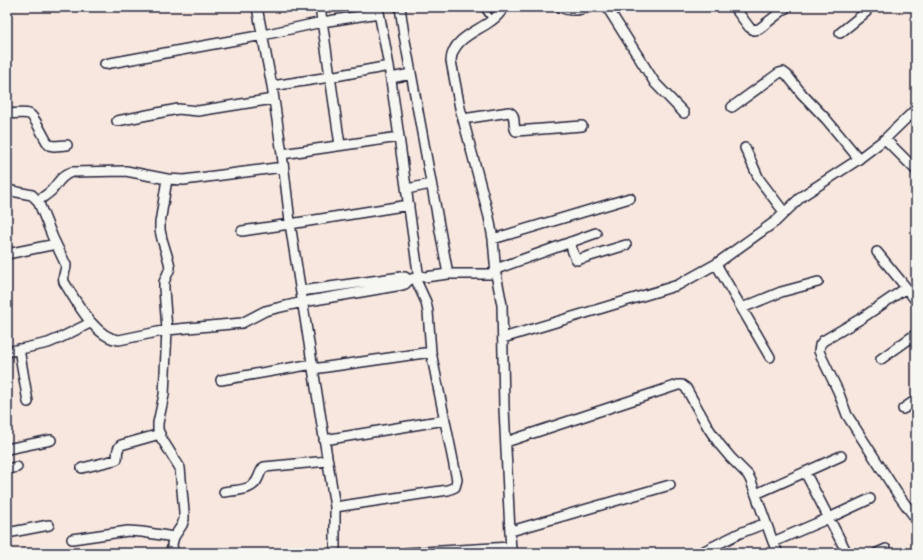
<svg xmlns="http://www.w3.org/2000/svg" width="923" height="560" viewBox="0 0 923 560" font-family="'Architects Daughter',sans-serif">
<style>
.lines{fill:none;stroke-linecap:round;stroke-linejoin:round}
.service-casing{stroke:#22223b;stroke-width:8}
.minor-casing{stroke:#22223b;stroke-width:12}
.service{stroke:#f6f6f2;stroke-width:4.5}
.minor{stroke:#f6f6f2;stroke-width:9}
</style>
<rect width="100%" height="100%" fill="#f8e7de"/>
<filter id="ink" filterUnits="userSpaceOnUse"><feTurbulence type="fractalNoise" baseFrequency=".025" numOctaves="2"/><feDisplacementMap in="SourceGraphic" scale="8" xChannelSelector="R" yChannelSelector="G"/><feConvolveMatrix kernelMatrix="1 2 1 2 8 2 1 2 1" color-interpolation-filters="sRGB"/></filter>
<g filter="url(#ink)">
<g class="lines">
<g class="service-casing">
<path id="service" d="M 483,7 L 492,20"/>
</g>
<g class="minor-casing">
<path id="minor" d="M 257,7 L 272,86 L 282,154 L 291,230 L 335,507 L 335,553
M 320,7 L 340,145
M 378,7 L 389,66 L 418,272 L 420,276 L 425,277 L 448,274 L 496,274
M 400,7 L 404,35 L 448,274
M 504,7 C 501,12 497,17 491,21 C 476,32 452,39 451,61 L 460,108 L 489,217 L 493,239 L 496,274 L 502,305 L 504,408 L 511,553
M 560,7 C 570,12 580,10 590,7
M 607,7 L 655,83 L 684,113
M 734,7 L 749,27 L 754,30 L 759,29 L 787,7
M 840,33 L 866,12 L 866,7
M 105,64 L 263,35 L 322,22 L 379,13
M 391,78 L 411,74
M 272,86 L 330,77 L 389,66
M 732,107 L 779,73 L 783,72 L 787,75 L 802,94 L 826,119 L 859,159
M 7,114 C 13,114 24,112 29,114 C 35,116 44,139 49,145 L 54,146 L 67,145
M 463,119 L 509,112 C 517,115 512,125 516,131 L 582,126
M 117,121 L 178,109 L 198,111 L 273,99
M 885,139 L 916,170
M 745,148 L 759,179 L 784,212
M 282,154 L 399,137
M 167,179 L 160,223 L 160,230 L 162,239 L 169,262 L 170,268 L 164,282 L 164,289 L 167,330 L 164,395 L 158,423 L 158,429 L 160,436 L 180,468 L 184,512 L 184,519 L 182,525 L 174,537 L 172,544 L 173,553
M 407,189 L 431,184
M 7,190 L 32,195 L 38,201 L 53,238 L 66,265 C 66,271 62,276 64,282 C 76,301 95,338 119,340 L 167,330 L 242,323 L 265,311 L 277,308 L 303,302 L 402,285 L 405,284 L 409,280 L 420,276
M 38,201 C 43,197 48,194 52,190 C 58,183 62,175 72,172 L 126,171 L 167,179 L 184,180 L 283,167
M 242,231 L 290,224 L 409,205
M 493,239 L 630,198
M 570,242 C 572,248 573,256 577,260 L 626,245
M 877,252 L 904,285 L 916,301
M 7,254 L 56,244
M 716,264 L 770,357
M 496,269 L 596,233
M 906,288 L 862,318 L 823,341 L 820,345 L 819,351 L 822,358 L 838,391 L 847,415 L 897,493 L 916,519
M 301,291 L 401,277 L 405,277 L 409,280
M 742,308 L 781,292 L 818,282
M 503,338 L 662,290 L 678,285 L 716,264 L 776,221 L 802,196 L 856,161 L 885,139 L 916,109
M 19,349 L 28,402
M 7,352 L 48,343 L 60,338 L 90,323
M 881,359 L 916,334
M 313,369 L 431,352
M 221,380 L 313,364
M 903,409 L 916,400
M 324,440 L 445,420
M 506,442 L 678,385 L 682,385 L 686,388 L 709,429 L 720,445 L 731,458 L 748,475 L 751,481 L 773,542 L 778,553
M 7,449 L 51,440
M 82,468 L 115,460 L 117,459 C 118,453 116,449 121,445 L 160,434
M 7,469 L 17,467
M 805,472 L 847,553
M 224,492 C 236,490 253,491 258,478 C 260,474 260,471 264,467 L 328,461
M 756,494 L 841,456
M 335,507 L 448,490 L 455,487 L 457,480 L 431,352 L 428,312 L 426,302 L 415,278
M 511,531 L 670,485
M 7,533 L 49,525
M 72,539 L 128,531 L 142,532 L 174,537
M 773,542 L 829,518 L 870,499
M 406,553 L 511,547
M 700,553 L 740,533 L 766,523
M 877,553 L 886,549"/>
</g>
<use href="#service" class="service"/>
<use href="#minor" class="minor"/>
</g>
</g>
<rect width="923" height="560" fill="none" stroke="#f6f6f2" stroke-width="24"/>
<rect x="12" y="12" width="899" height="536" fill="none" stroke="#22223b" stroke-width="1.5" filter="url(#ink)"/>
</svg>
